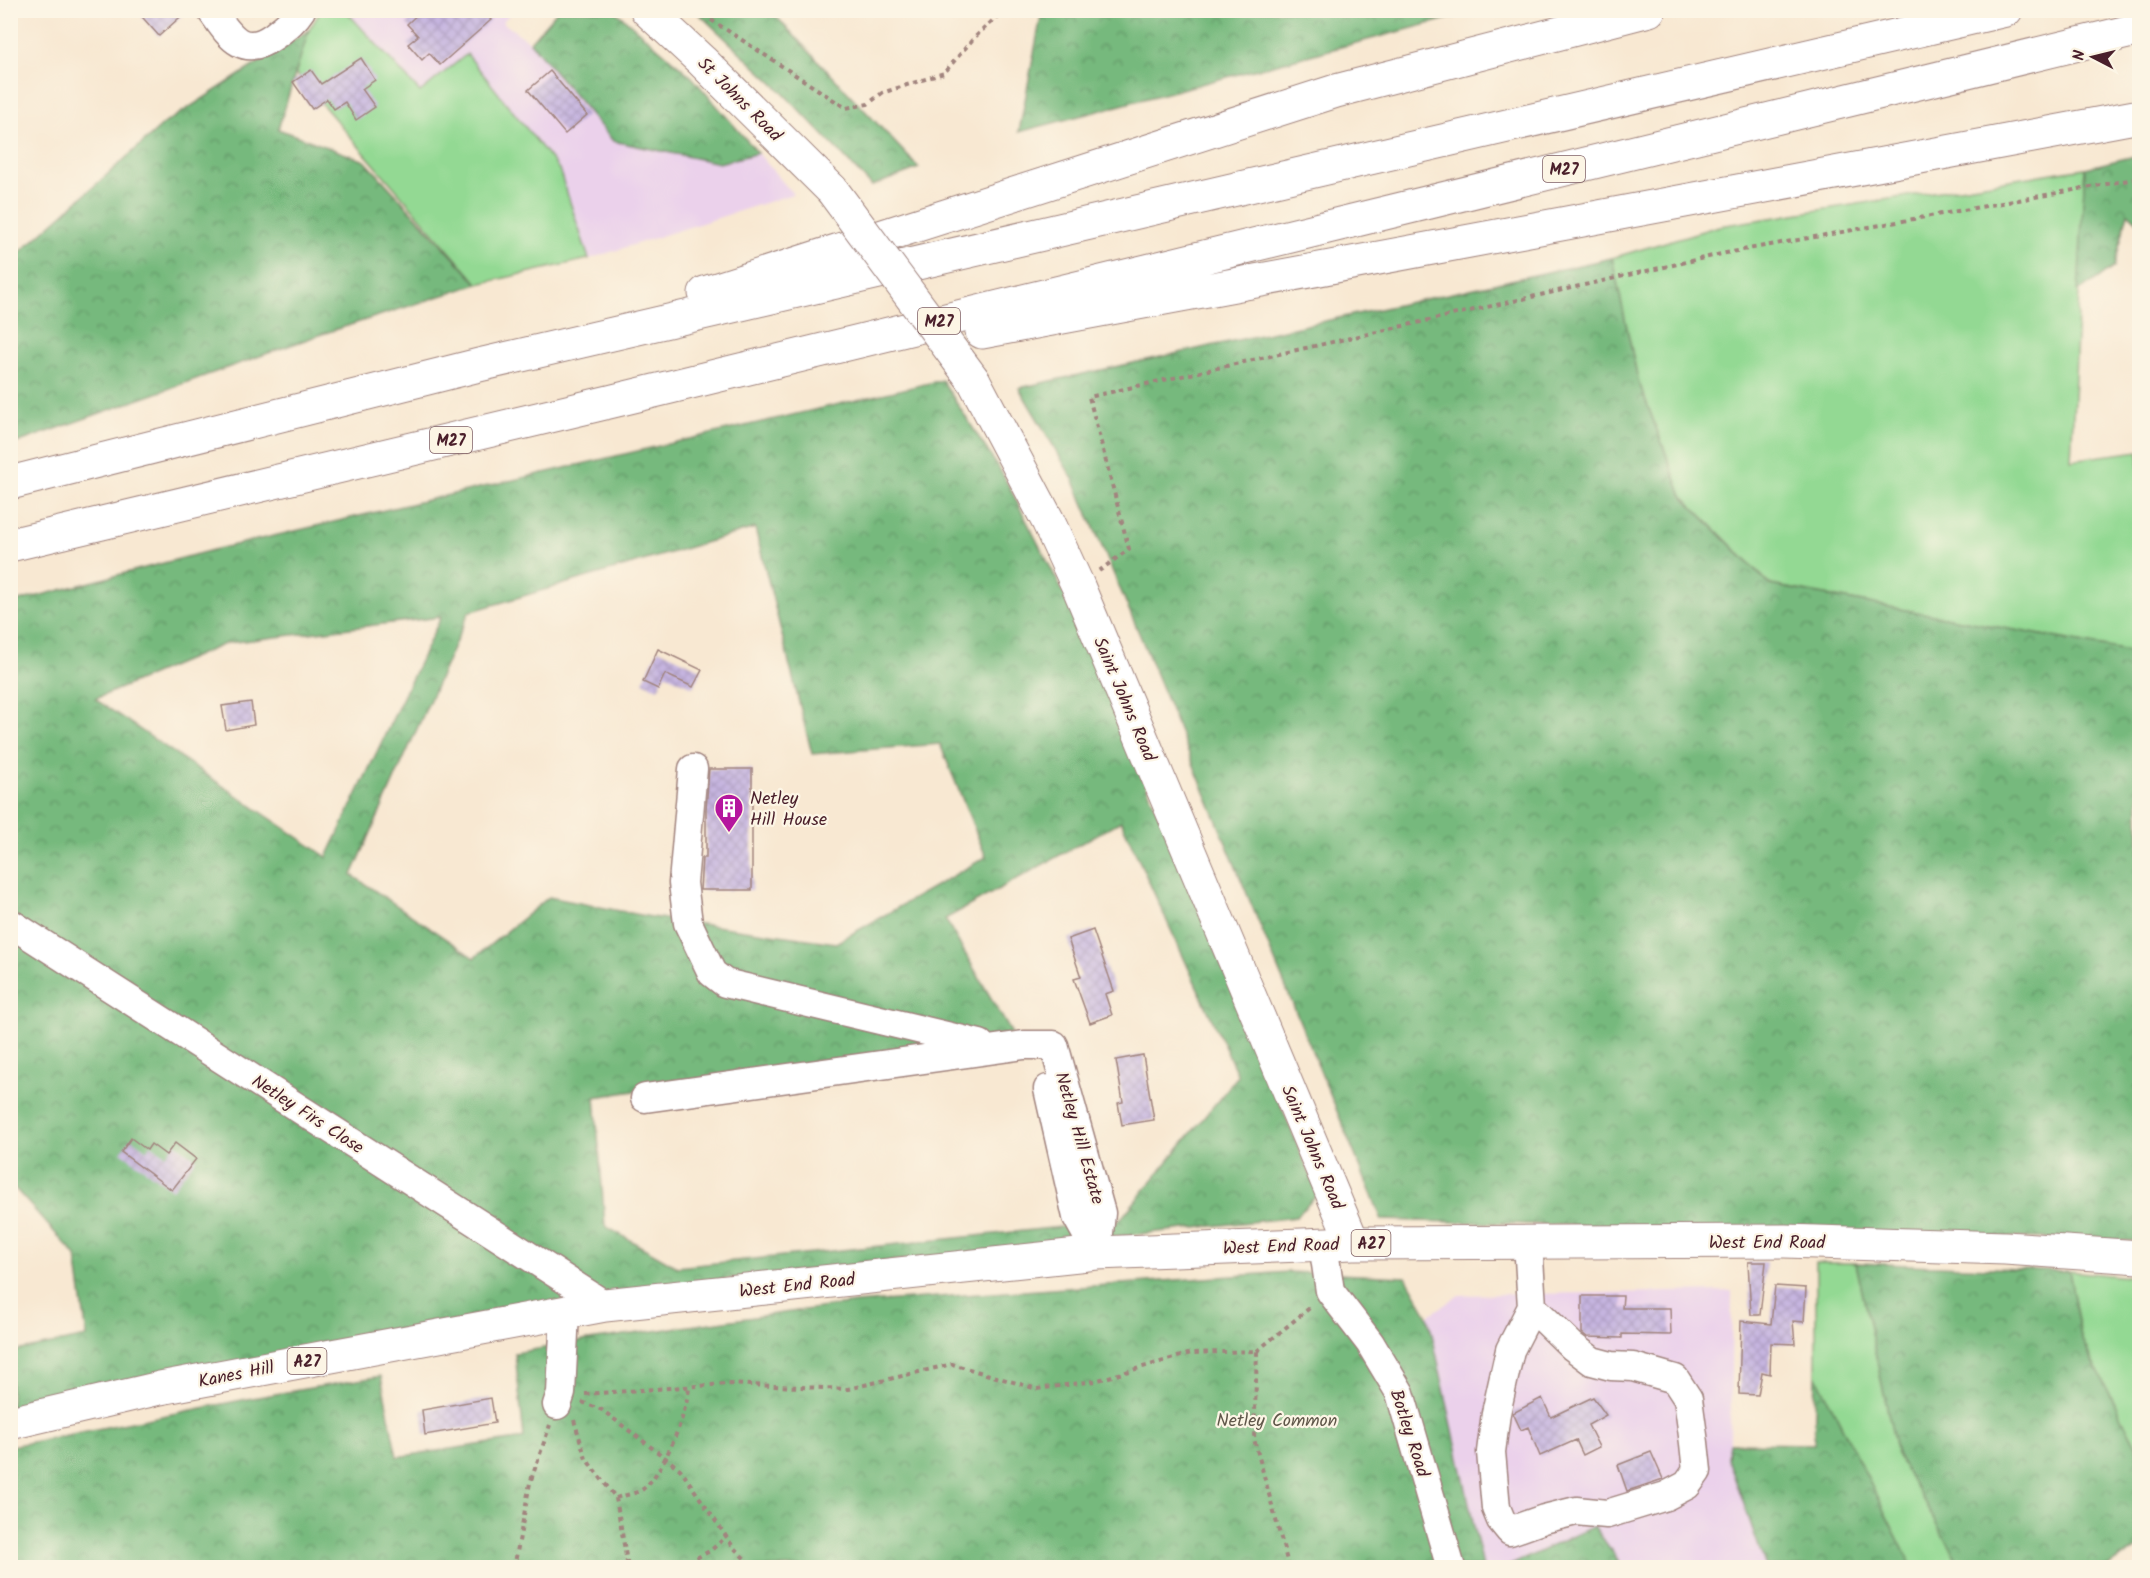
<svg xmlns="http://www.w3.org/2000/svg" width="2150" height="1578" viewBox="0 0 2150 1578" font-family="Kalam,sans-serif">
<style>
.built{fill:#ebd1eb}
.green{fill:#93d993;stroke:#6e7c5f;stroke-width:1.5}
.forest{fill:url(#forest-crowns);stroke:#606c54;stroke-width:1.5;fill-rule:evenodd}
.building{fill:url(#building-cross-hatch)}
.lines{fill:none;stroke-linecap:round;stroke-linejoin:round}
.minor-casing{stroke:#a1847e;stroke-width:31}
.major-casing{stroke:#a1847e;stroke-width:35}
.highway-casing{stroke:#a1847e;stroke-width:35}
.path{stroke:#a1847e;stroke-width:4;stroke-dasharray:4.5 4.5;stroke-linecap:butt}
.minor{stroke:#fff;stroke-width:28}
.major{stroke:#fff;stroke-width:33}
.highway{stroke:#fff;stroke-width:33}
.major-bridge-casing{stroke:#a1847e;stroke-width:35;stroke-linecap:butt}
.major-bridge{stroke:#fff;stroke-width:33}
.labels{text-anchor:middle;stroke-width:4.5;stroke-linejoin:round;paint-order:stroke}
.shield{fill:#fcf5e5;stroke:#7f5f63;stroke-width:1.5}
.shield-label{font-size:16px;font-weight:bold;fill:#4a1f2b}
.street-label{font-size:18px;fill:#4a1f2b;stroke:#fcf5e5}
.poi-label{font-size:18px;fill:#4a1f2b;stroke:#fcf5e5;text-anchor:start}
.park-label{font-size:18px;fill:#60574a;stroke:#fcf5e5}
</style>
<defs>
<pattern id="forest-crowns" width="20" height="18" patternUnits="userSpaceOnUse" patternTransform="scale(1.5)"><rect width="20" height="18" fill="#76b97d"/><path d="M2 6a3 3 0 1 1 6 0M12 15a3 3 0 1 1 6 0" fill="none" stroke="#639667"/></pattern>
<pattern id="building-cross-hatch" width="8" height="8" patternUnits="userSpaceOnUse" patternTransform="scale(1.5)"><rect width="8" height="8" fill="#c6b5e0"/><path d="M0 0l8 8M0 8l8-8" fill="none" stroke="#ac9bc0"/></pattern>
</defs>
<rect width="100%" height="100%" fill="#fcf5e5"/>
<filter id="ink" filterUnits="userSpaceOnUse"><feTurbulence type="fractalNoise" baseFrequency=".0167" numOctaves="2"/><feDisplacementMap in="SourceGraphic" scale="12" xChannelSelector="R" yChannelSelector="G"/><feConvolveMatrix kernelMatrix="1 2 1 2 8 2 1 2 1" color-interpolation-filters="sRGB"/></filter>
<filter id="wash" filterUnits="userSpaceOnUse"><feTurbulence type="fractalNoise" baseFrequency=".008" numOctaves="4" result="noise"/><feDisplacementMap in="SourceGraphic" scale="24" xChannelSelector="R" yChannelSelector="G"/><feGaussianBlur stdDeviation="1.35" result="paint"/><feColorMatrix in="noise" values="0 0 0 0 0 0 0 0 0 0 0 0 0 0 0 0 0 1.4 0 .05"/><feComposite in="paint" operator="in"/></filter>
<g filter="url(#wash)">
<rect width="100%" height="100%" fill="#f8e8d2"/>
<path class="built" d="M 346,11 L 513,11 L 502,22 L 530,42 L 613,141 L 719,163 L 758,153 L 793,194 L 589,259 L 559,169 L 467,54 L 420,92 Z
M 1732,1291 L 1730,1443 L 1728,1459 L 1766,1567 L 1623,1567 L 1594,1526 L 1505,1567 L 1483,1567 L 1428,1316 L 1459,1295 Z"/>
<path class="green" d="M 321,10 L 346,11 L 420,92 L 467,54 L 559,169 L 589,259 L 478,284 L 282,58 L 309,30 Z
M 2085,168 L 2071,460 L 2139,451 L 2139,653 L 1771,585 L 1682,496 L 1638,380 L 1612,258 L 1719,226 Z
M 1816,1263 L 1856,1263 L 1897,1454 L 1961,1567 L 1912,1567 L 1816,1375 Z
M 2069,1271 L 2139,1278 L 2139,1451 L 2081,1338 Z"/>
<path class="forest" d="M 558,10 L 615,11 L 691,76 L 758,153 L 719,163 L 613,141 L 530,42 Z
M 696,11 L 771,11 L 919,168 L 872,186 L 781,91 Z
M 1042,11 L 1042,10 L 1477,11 L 1019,132 Z
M 309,30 L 278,129 L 365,161 L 478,284 L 319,335 L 11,445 L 10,261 L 165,123 Z
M 2139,155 L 2139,223 L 2128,213 L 2114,267 L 2078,292 L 2085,168 Z
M 1612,258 L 1638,380 L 1682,496 L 1770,585 L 2139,653 L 2139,1241 L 1382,1220 L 1139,633 L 1073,479 L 1019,388 Z
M 942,380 L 1003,475 L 1074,613 L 1318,1194 L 1296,1217 L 662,1286 L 11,1408 L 10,1352 L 87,1337 L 76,1256 L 11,1184 L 11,603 L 213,550 ZM 755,528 L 812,754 L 940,744 L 986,857 L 836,943 L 651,917 L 549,897 L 474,958 L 352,875 L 469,612 ZM 441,617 L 327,857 L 95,699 L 227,643 ZM 1121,821 L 1238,1076 L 1119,1221 L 677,1267 L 605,1226 L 595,1097 L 1012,1034 L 945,919 Z
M 1856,1263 L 2069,1271 L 2081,1338 L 2139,1451 L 2139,1547 L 2108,1567 L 1961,1567 L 1897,1454 Z
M 1288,1272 L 1406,1277 L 1428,1316 L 1483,1567 L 21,1568 L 11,1547 L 11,1446 L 252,1398 L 381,1376 L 397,1457 L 524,1438 L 515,1353 L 589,1340 L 855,1303 Z
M 1816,1375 L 1912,1567 L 1766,1567 L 1728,1459 L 1730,1443 L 1814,1444 Z
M 1594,1526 L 1623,1567 L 1505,1568 Z"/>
<g id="blocks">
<path class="building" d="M 136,10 L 188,10 L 159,36 Z
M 422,10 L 483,10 L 491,20 L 440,65 L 429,53 L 422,60 L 408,44 L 418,36 L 407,24 Z
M 361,58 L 375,80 L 362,89 L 375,107 L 356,120 L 345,102 L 334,109 L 327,99 L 312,109 L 293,82 L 311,70 L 321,84 Z
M 550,71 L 587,115 L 565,134 L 528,90 Z
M 658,649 L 702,670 L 693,687 L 665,674 L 658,689 L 643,682 Z
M 251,702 L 254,725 L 226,730 L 222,706 Z
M 709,769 L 752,769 L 752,890 L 700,890 L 702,858 L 706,858 L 706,810 Z
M 1093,930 L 1114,991 L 1105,994 L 1112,1015 L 1090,1023 L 1074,979 L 1081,977 L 1068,939 Z
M 1143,1055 L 1154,1120 L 1122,1125 L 1118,1103 L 1123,1102 L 1116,1060 Z
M 131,1138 L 147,1150 L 151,1144 L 166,1155 L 175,1143 L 196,1159 L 172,1190 L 121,1152 Z
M 1748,1262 L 1766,1262 L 1760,1315 L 1751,1315 Z
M 1775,1286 L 1806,1288 L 1804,1322 L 1793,1321 L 1795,1344 L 1771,1343 L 1770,1374 L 1762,1372 L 1758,1395 L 1739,1394 L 1741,1321 L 1771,1324 Z
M 1582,1296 L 1623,1296 L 1622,1308 L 1670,1308 L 1671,1335 L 1622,1334 L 1622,1338 L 1587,1337 L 1582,1333 Z
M 1593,1397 L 1606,1415 L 1588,1425 L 1599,1447 L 1583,1455 L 1576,1440 L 1540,1456 L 1528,1427 L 1521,1430 L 1513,1413 L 1542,1398 L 1551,1417 Z
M 491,1398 L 495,1423 L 425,1435 L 422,1410 Z
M 1651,1452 L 1663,1479 L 1627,1491 L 1618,1465 Z"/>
</g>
</g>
<g filter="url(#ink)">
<use href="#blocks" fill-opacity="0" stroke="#a1847e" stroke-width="1.5"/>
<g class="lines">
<g class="minor-casing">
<path id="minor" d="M 211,10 C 229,35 242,59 274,36 C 284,28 294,21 301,10
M 693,769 L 683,883 L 688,923 L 712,973 L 725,983 L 980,1044
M 10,923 L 605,1305
M 1048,1089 L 1077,1217 L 1097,1253
M 645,1098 L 1024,1045 L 1054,1045 L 1101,1213 L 1097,1253
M 1528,1242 L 1532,1307 L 1510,1350 L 1496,1413 L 1491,1452 L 1496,1508 L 1501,1520 L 1510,1531 L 1544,1519 L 1576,1511 L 1607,1514 L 1666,1496 L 1687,1485 L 1697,1471 L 1694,1443 L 1688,1399 L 1675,1379 L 1633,1367 L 1611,1366 L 1592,1361 L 1572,1346 L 1532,1307
M 1323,1244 L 1330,1291 L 1370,1343 L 1400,1393 L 1451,1568
M 557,1405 L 561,1393 L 565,1313"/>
</g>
<g class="major-casing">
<path id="major" d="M 647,10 L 702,61 L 832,190
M 974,381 L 1048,521 L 1078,586 L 1353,1243
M 10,1423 L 160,1388 L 605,1305 L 1097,1253 L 1353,1243 L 1785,1241 L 2005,1248 L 2140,1257"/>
</g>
<g class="highway-casing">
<path id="highway" d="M 705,293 L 1336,91 L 1649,10
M 982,332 L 2140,116
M 10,483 L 479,365 L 2006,10
M 10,545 L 609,402 L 2140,29"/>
</g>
<path class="path" d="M 696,10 L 846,108 L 868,104 L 882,93 L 944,73 L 973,39 L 1004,10
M 1028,10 L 1037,12
M 1099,571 L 1129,549 L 1089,397 L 1726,253 L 2140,178
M 1257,1351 L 1312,1306
M 585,1394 L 726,1384 L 848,1389 L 952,1364 L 1037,1389 L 1095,1381 L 1191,1353 L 1257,1351 L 1254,1439 L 1289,1568
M 582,1402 L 602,1410 L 680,1469 L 734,1548 L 754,1568
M 574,1420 L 586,1459 L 616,1498 L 628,1568
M 616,1498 C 624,1495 636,1494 643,1489 C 664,1472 687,1413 689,1387
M 514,1568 L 530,1483 L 550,1425
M 682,1568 L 692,1560 L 710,1551 L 726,1537"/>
<use href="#minor" class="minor"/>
<use href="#major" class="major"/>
<use href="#highway" class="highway"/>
<g class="major-bridge-casing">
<path id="major-bridge" d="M 832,190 L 974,381"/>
</g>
<use href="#major-bridge" class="major-bridge"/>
</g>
</g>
<defs>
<g id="building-pin" transform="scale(1.5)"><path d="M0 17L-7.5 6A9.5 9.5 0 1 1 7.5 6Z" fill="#b5179e" stroke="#fcf5e5"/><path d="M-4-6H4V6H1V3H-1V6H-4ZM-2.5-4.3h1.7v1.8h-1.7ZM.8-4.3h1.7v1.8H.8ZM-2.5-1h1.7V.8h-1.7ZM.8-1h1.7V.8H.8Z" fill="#fff"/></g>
</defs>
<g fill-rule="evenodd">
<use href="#building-pin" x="729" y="808"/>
</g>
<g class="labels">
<g class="shield">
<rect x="1543" y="156" width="42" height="26" rx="4.5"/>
<rect x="918" y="308" width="42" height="26" rx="4.5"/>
<rect x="430" y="427" width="42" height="26" rx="4.5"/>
<rect x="1351.5" y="1230" width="39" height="26" rx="4.5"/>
<rect x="287.5" y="1348" width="39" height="26" rx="4.5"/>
</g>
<g class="shield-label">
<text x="1564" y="175">M27</text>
<text x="939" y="327">M27</text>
<text x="451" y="446">M27</text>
<text x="1371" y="1249">A27</text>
<text x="307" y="1367">A27</text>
</g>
<g class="street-label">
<text transform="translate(740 99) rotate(45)" y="6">St Johns Road</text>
<text transform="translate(1125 699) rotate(67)" y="6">Saint Johns Road</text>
<text transform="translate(308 1114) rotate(33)" y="6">Netley Firs Close</text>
<text transform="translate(1080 1138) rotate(74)" y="6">Netley Hill Estate</text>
<text transform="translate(1313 1147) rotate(67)" y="6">Saint Johns Road</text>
<text x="1767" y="1248">West End Road</text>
<text transform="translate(1281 1246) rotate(-2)" y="6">West End Road</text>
<text transform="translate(797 1285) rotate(-6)" y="6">West End Road</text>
<text transform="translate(236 1374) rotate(-11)" y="6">Kanes Hill</text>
<text transform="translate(1410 1433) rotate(72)" y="6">Botley Road</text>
</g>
<g class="poi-label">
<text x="750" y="804">Netley<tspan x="750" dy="21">Hill House</tspan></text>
</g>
<g class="park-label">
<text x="1277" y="1426">Netley Common</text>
</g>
</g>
<rect width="2150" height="1578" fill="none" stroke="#fcf5e5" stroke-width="36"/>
<g transform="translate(2093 57) rotate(277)" stroke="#fcf5e5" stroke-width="4.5" paint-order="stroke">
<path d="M0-4.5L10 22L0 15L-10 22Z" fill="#4a1f2b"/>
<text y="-9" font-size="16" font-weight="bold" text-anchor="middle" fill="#4a1f2b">N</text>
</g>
</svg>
